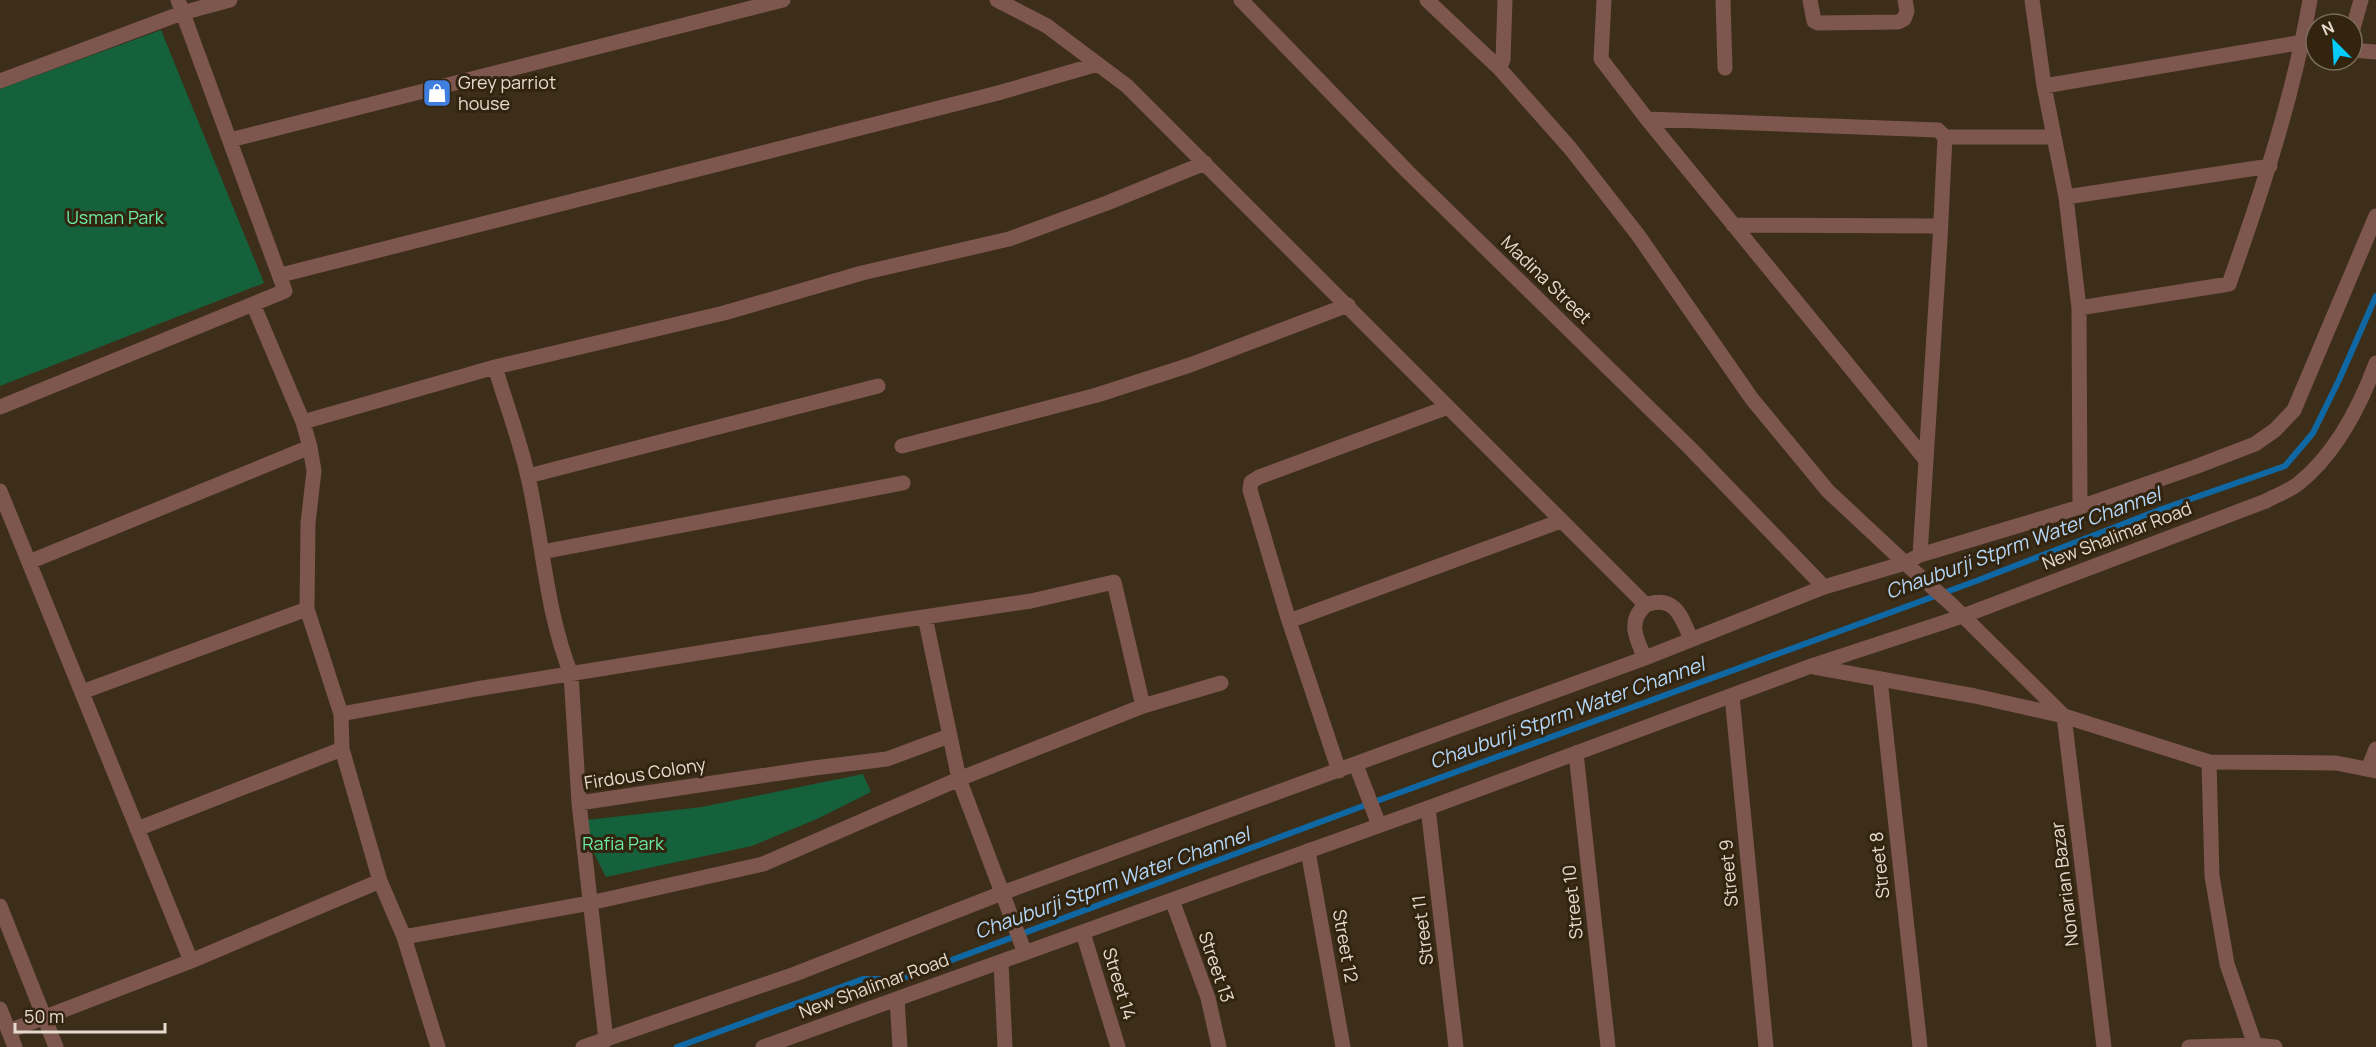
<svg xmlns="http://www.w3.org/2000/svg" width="2376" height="1047" viewBox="0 0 2376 1047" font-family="Manrope,sans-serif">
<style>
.green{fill:#14613c}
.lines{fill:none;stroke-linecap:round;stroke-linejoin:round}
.stream{stroke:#0f68a3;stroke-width:6}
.minor{stroke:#7d564e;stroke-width:15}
.tertiary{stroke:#7d564e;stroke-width:15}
.labels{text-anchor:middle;stroke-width:6;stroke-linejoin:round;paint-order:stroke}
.poi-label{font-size:18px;fill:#e5dbcf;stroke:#33240f;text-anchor:start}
.park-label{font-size:18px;fill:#6beba5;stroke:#33240f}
.street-label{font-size:18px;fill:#e5dbcf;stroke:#33240f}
.water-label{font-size:20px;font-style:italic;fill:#b3d8f9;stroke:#33240f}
</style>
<rect width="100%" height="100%" fill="#3d2e19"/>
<path class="green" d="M 161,30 L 264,283 L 0,386 L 0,89 Z
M 863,774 L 871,792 L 817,819 L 752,846 L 606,877 L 578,821 L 702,807 Z"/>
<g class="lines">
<path class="stream" d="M 677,1047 L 863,979 L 901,979 L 1355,809 L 1976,581 L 2162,509 L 2285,466 L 2313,433 L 2339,380 L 2376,296"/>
<path class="minor" d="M 997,0 L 1047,26 L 1127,86 L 1646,605 C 1627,620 1636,639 1645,658
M 1241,0 L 1408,172 L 1689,447 L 1824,587
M 1427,0 L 1499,68 L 1570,148 L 1638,235 L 1752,399 L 1828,491 L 1905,563 L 1920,555 L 2080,507 L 2195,467 L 2255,444 L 2275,430 L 2294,410 L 2376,216
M 1604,0 L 1601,59 L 1647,119 L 1925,459
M 1723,0 L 1725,68
M 1810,0 L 1814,21 L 1818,23 L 1898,22 L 1904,19 L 1907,11 L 1905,0
M 2032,0 L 2044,86 L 2066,197 L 2079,308 L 2080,507
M 2352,32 L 2361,0
M 2352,50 L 2376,52
M 1499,68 L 1503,60 L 1505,0
M 0,81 L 182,13 L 230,0
M 2044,86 L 2303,42 L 2316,44
M 1647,119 L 1938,130 L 1945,137 L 1940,240 L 1920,555
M 1945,137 L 2054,137
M 230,140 L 783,0
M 2066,197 L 2270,166
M 1733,225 L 1941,226
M 281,275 L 998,93 L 1098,64
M 253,304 L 303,422 L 310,447 L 314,471 L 308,523 L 307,609 L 341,714 L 342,749 L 380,881 L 404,937 L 438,1047
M 2079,308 L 2229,284 C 2262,191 2293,98 2310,0
M 495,367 C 506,404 520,440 528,477 C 543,542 546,612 571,674 L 579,803 L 606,1040
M 0,407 L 285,291 L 178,0
M 303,422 L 495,367 L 724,313 L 862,273 L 1009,239 L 1107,203 L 1205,163
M 902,446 L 1097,395 L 1190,365 L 1348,305
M 528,476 L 878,386
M 0,491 L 191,961
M 542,552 L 903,483
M 29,562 L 310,447
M 1646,605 C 1675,594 1682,618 1691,639
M 925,617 L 959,779 L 1025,953
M 1289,621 L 1561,521
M 1880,679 L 1920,1047
M 82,692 L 307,609
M 1732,696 L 1766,1047
M 341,714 L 476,689 L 884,623 L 1031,601 L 1114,582 L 1143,706
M 2064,716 L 2104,1047
M 1576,753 L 1608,1047
M 2209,762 L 2212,876 L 2227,964 L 2255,1045
M 1356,765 L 1379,825
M 2368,769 L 2376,749
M 1339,771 L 1289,621 L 1250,490 L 1251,482 L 1259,477 L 1448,407
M 579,803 L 814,768 L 887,759 L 949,736
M 1428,808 L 1456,1047
M 137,829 L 342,749
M 1308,851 L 1343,1047
M 1172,900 L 1208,998 L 1219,1047
M 1083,933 L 1118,1047
M 404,937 L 590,903 L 763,864 L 959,779 L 1143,706 L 1221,683
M 1001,962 L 1005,1047
M 897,999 L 900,1047
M 9,1031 L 191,961 L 380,881
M 2189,1047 L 2255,1045 L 2275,1047"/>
<path class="tertiary" d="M 1814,667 L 1975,696 L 2064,716 L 2209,762 L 2336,763 L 2376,771
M 0,906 L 56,1047
M 0,1009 L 15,1047
M 583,1047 L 795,974 L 1002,893 L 1645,658 L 1824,587 L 1905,563 L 1951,604 L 2064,716
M 763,1047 L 1428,808 L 1811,666 L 1963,616 L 2266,501 C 2276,495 2290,491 2299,483 C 2335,454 2360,406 2376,363"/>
</g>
<defs>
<g id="shop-square" transform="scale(1.5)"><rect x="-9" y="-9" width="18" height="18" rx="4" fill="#3f7fe0" stroke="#33240f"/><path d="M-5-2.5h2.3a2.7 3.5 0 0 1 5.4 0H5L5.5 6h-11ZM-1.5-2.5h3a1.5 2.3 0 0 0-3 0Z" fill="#fff"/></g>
</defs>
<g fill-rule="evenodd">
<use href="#shop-square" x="437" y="93"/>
</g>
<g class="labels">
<g class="poi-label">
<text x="458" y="89">Grey parriot<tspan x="458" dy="21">house</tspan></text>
</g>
<g class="park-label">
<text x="115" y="224">Usman Park</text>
<text x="623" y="850">Rafia Park</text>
</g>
<g class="street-label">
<text transform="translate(1546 280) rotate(44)" y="6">Madina Street</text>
<text transform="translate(2117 536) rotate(-21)" y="6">New Shalimar Road</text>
<text transform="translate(645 774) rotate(-9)" y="6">Firdous Colony</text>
<text transform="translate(1880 865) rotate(-96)" y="6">Street 8</text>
<text transform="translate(1729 873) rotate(-95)" y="6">Street 9</text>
<text transform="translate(2065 884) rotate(-97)" y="6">Nonarian Bazar</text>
<text transform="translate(1573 902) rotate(-96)" y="6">Street 10</text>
<text transform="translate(1423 930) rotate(-97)" y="6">Street 11</text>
<text transform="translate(1345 946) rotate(80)" y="6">Street 12</text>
<text transform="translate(1216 967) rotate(71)" y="6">Street 13</text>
<text transform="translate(1119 984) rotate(73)" y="6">Street 14</text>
<text transform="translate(874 986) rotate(-20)" y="6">New Shalimar Road</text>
</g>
<g class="water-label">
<text transform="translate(2023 543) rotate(-20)" y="7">Chauburji Stprm Water Channel</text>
<text transform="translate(1567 713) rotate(-20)" y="7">Chauburji Stprm Water Channel</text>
<text transform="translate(1112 883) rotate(-20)" y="7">Chauburji Stprm Water Channel</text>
</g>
</g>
<g transform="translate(2334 42) rotate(336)"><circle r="28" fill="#33240f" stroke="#7a6d5c" stroke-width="1.5"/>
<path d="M0-4.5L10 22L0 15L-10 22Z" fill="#05cbf9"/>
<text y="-9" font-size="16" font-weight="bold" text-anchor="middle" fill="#e5dbcf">N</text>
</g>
<path d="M15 1023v9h150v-9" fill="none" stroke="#e5dbcf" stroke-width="3"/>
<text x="24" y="1023" font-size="18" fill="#e5dbcf" stroke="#33240f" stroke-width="4.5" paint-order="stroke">50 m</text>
</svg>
